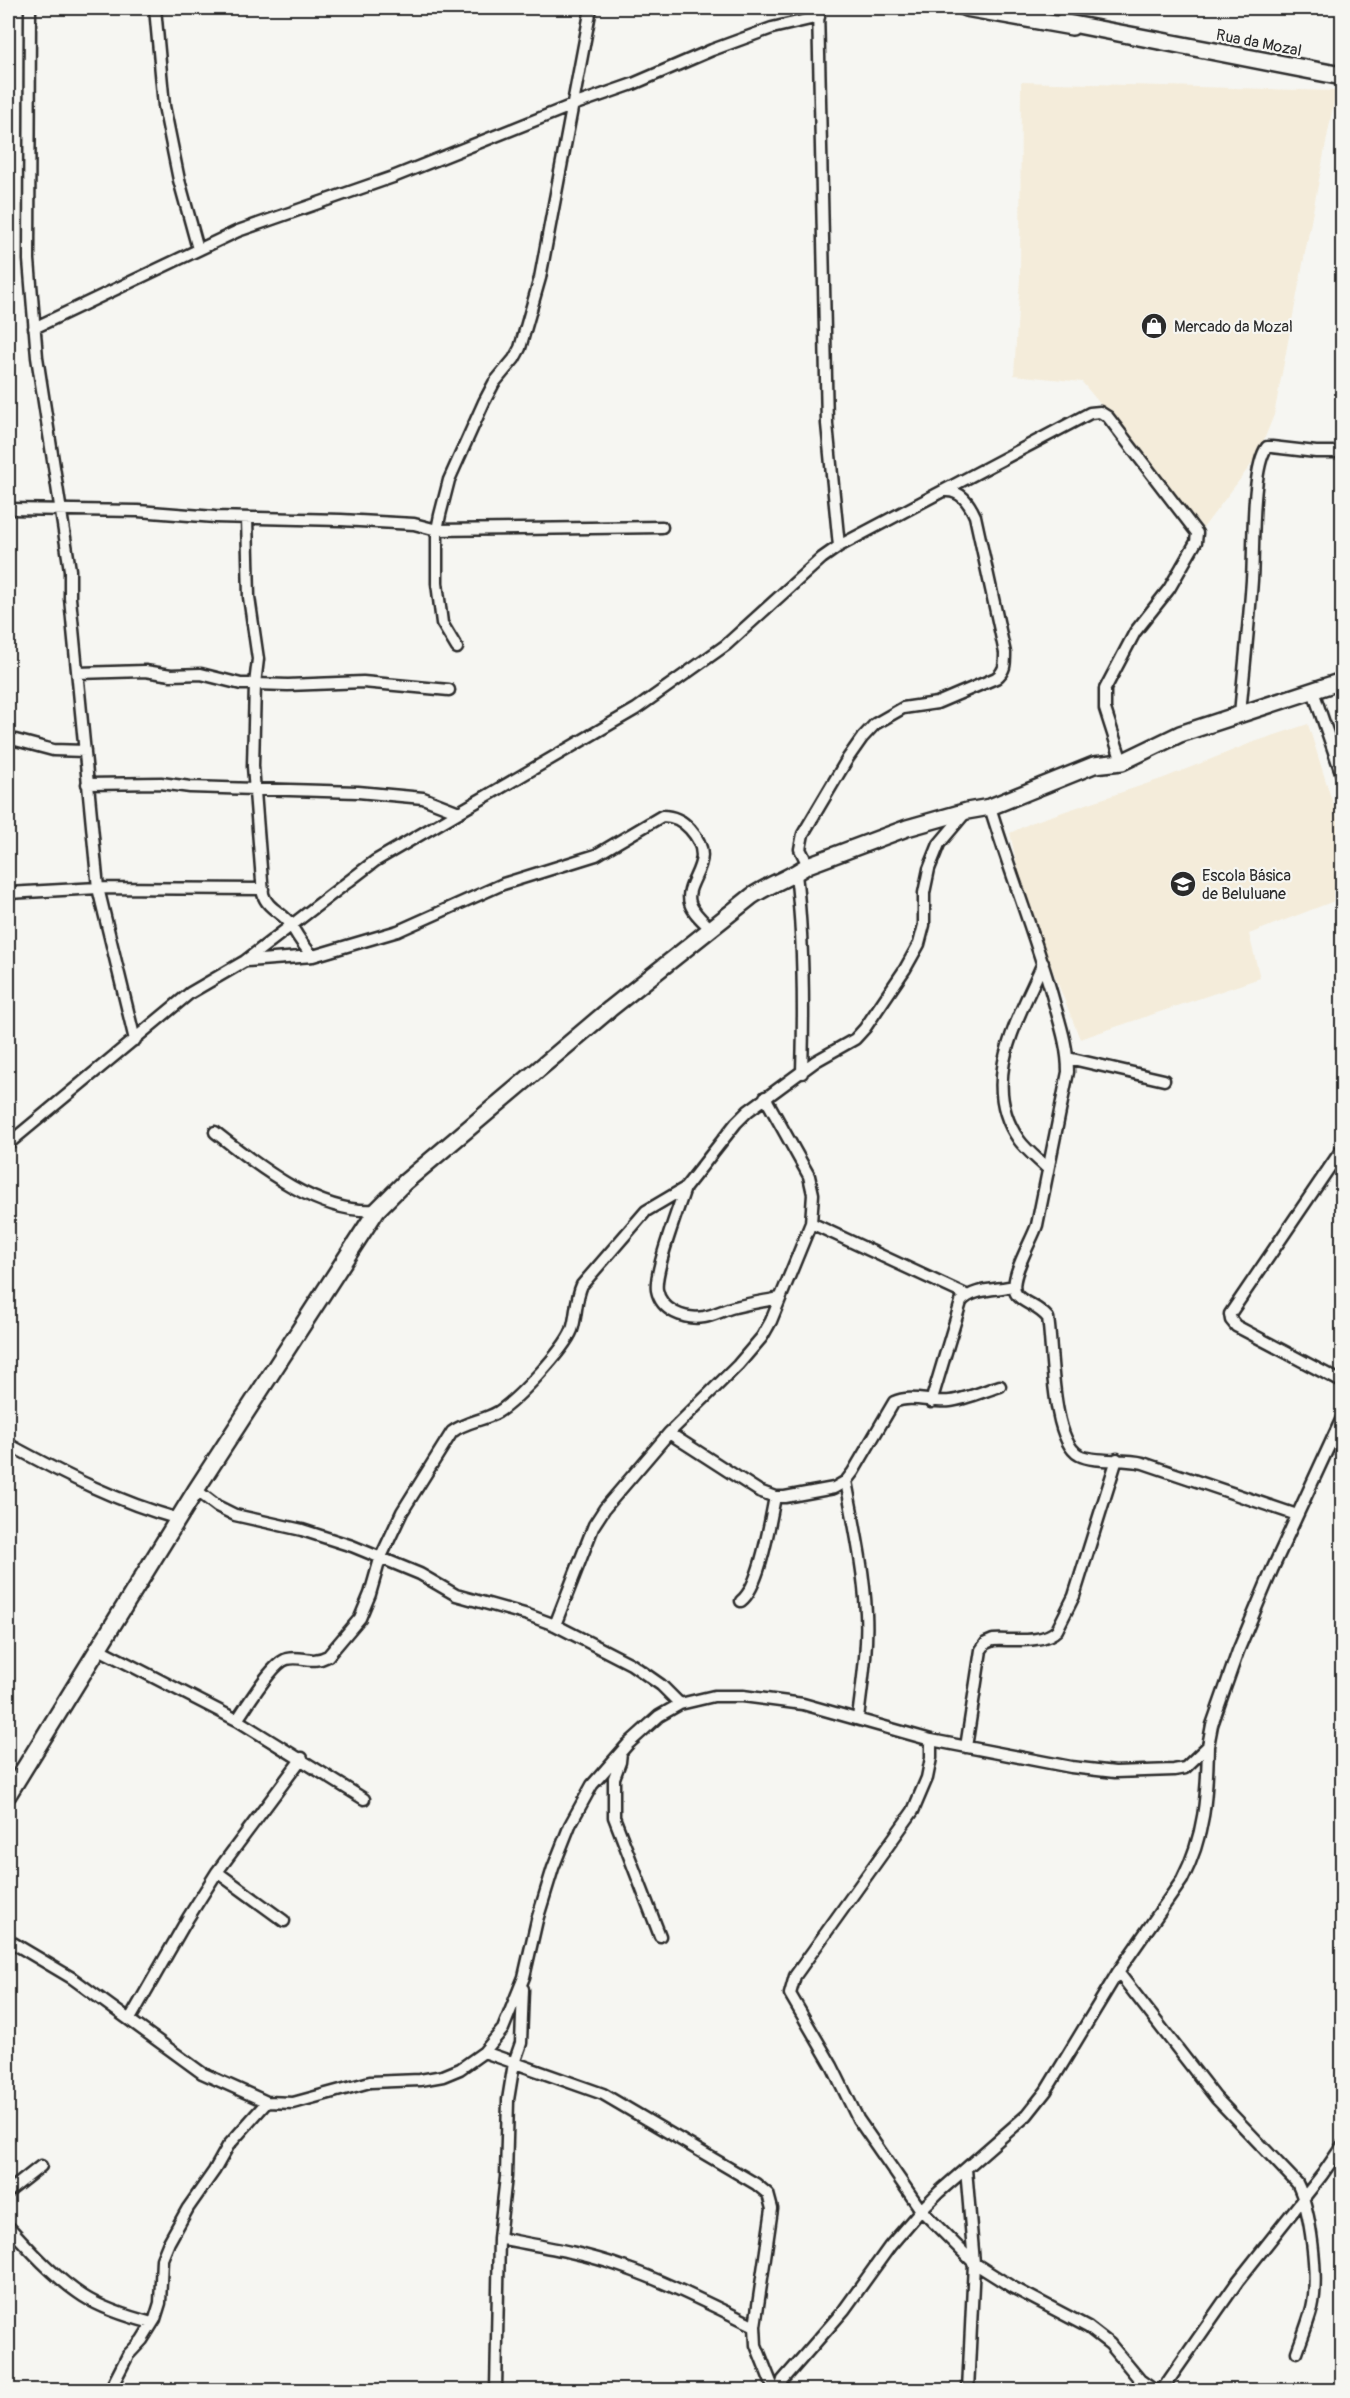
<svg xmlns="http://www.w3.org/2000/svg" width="1350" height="2398" viewBox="0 0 1350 2398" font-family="Pangolin,sans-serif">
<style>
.built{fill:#f4ecda}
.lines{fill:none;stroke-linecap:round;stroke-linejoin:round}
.street-casing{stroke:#2b2b2b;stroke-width:15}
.secondary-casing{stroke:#2b2b2b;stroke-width:20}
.street{stroke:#f6f6f2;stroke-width:10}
.secondary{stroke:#f6f6f2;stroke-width:15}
.labels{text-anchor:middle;stroke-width:4.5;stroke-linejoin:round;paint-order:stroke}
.street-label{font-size:16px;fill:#2b2b2b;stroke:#f6f6f2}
.poi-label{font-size:16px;fill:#2b2b2b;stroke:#f6f6f2;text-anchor:start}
</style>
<rect width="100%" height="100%" fill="#f6f6f2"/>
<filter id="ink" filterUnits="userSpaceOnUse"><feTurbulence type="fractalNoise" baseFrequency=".0167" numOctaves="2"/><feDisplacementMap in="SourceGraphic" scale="12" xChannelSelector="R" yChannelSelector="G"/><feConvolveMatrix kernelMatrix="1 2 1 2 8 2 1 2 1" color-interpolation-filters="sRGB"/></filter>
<g filter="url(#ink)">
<path class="built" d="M 1021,82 L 1336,91 L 1274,415 L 1257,457 L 1203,528 L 1082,382 L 1014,375 L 1020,278 Z
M 1308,724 L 1342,833 L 1342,898 L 1249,934 L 1260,978 L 1080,1039 L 1047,956 L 1018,870 L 1010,833 L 1033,822 L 1164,778 L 1251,743 Z"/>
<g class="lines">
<g class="street-casing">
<path id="street" d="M 30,8 L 29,260 L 37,357 L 70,570 L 70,598 L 98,888 L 135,1040
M 155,8 L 164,106 L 179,180 L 198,249
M 818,8 L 827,424 L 839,546
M 34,328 L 238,231 L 393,177 L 573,105 L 633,84 L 712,50 L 772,28 L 819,17
M 8,509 L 138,511 L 215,517 L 341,520 L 414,524 L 437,530 L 662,527
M 457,648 L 442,623 L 437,583 L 437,530 L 440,515 L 449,480 L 484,402 L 494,383 L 514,359 L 520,348 L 540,278 L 591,8
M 78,673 L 145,671 L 171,675 L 201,674 L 241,684 L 255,684 L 258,659 L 249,597 L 247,518
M 1313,691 L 1342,775
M 1240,714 C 1244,669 1249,624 1252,580 C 1254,552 1251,467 1267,447 L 1272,447 L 1316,452 L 1342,452
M 8,738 L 53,750 L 85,751
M 87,784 L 161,783 L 190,787 L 358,792 L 423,798 L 459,812
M 990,807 C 1009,870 1034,932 1052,995 C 1059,1021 1068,1045 1068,1072 L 1037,1225 C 1032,1241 1006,1282 1017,1295 C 1026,1305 1037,1305 1048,1318 C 1053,1349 1051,1439 1079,1455 C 1094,1463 1124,1458 1143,1463 L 1297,1515
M 808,865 L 800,849 L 803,834 L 848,758 L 862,738 L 875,724 L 903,708 L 937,703 L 996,678 C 1005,671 1005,665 1005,653 L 975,516 C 969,503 961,490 945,491
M 796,874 C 804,941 804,1006 802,1073
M 8,893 L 98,888 L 263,889
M 313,956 C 303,946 298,937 291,925 C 284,913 267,909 263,894 L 253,766 L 255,684 L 288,685 L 363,682 L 449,690
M 247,961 L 313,956 L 398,931 L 503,884 L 596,855 L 662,816 C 674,816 682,820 690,829 C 720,862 683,880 690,903 C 693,913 704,922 711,929
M 1043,963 C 1019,1018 978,1082 1019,1140 C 1026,1150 1039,1160 1048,1169
M 1068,1058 L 1164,1080
M 215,1132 C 258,1166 319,1215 377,1210
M 8,1144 L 190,993 L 245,961 L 375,861 L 636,709 L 726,645 L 822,558 L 839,546 L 1090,413 L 1100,412 L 1108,417 L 1197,533 L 1196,542 L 1169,589 L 1135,632 L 1105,689 L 1105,709 L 1122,762
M 1342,1149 L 1230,1314 L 1231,1320 L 1236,1326 L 1342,1382
M 685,1188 C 678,1210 654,1271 657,1290 C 661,1311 685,1320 704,1317 C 715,1315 725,1309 735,1307 C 750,1303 765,1301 780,1298
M 811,1223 L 966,1295
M 931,1402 L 961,1302 C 972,1288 997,1290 1014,1286
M 669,1433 L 759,1491 L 775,1497 L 785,1497 L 834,1488 L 846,1481 L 853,1472 L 894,1402 C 911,1394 931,1403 950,1401 C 966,1399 984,1391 1000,1386
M 8,1444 C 63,1474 118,1502 179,1519
M 846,1481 C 854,1524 864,1569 866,1613 C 868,1648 862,1684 858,1718
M 196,1490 L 217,1506 L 235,1515 L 302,1530 L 352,1546 L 420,1574 L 456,1595 L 528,1615 L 555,1625 L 631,1664 L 661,1685 L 680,1704
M 741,1601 C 760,1587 770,1521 775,1497
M 555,1625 L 594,1525 L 605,1508 L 669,1433 L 738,1365 L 762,1337 L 771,1321 L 811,1223 L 813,1194 L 809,1176 L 765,1097
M 99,1649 L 237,1720 L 364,1799
M 237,1720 C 247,1706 272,1663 287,1659 C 303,1655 311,1665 328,1656 L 360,1618 L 370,1594 L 380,1559 L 402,1512 L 452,1432 C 466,1421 483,1421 498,1412 C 517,1400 564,1350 572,1330 C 577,1315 575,1300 582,1285 L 646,1211 L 685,1188 L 736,1123 L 748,1111 L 816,1061 L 855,1039 L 865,1028 L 905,969 L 919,944 L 924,925 L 924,893 L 929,869 L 939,844 L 966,812
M 931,1740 L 931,1758 L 927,1778 L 913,1811 L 795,1976 L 790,1994 L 832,2066 L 858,2119 L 921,2210 L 974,2263 L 1012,2287 L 1088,2327 L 1110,2344 L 1140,2380 L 1154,2390
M 966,1747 L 981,1650 L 986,1643 L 993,1640 C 1011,1639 1044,1644 1057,1630 L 1074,1596 L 1117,1459
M 621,1752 L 620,1762 L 614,1778 L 614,1817 L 660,1936
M 217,1872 L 284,1921
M 8,1940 L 72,1978 L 202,2073 L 267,2102 L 293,2103 L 370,2082 L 420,2080 L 443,2076 L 460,2069 L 484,2052 L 503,2029 L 524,1977 L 537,1920 L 553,1868 L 570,1825 L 592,1785 L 628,1744 L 659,1716 L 680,1704 L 714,1696 L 743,1696 L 803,1704 L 931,1740 L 1071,1767 L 1115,1772 L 1174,1770 L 1185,1768 L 1208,1746 L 1212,1725 L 1238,1651 L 1272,1570 L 1342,1418
M 1118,1972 L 1216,2098 L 1297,2183 C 1311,2210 1319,2278 1312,2308 C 1308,2323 1302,2338 1297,2352
M 130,2019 L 188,1918 L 217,1872 L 302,1758
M 484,2052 L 603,2094 L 756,2184 L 768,2194 L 772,2209 L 755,2326 L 756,2345 L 774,2390
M 966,2169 L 974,2263 L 968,2390
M 8,2192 L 41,2166
M 8,2226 C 31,2251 54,2277 83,2296 C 103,2309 129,2317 152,2323
M 499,2238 C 539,2246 581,2252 620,2266 C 667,2282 711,2305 755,2326
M 110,2390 L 128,2355 L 142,2340 L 155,2319 L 160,2303 L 162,2259 L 169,2242 L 188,2208 L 214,2171 L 228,2146 L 267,2102
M 496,2390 L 499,2238 L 506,2177 L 508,2100 L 514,2063 L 521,2043 L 523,1989
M 780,2390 L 783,2380 L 844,2310 L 890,2246 L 921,2210 L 939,2192 L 1027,2115 L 1046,2091 L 1118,1972 L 1182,1880 C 1205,1835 1207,1796 1208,1746
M 1162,2390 L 1238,2281 L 1322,2175 L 1342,2146"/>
</g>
<g class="secondary-casing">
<path id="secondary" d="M 965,8 L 1072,27
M 1342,75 L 1062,22 L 1342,77
M 8,1795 L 196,1490 L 377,1210 L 405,1182 L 610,1009 L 752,896 C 770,884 790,878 808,865 L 907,828 L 967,811 L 990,807 L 1094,765 L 1122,762 L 1180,734 L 1342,681"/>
</g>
<use href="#street" class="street"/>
<use href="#secondary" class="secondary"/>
</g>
</g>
<defs>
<g id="shop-disc" transform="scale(1.35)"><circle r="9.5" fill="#2b2b2b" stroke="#f6f6f2"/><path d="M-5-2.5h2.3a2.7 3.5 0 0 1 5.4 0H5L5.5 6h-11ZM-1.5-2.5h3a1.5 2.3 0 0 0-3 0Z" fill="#fff"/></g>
<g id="school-disc" transform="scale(1.35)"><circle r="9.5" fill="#2b2b2b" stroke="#f6f6f2"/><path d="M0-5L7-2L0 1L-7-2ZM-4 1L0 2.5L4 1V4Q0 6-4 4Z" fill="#fff"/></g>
</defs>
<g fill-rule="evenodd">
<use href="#shop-disc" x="1154" y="326"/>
<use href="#school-disc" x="1183" y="884"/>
</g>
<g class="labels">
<g class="street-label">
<text transform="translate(1259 42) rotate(11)" y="6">Rua da Mozal</text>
</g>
<g class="poi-label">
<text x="1174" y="332">Mercado da Mozal</text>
<text x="1202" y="881">Escola Básica<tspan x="1202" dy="18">de Beluluane</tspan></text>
</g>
</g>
<rect width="1350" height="2398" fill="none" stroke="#f6f6f2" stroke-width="30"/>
<rect x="15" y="15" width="1320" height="2368" fill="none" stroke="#2b2b2b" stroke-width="2" filter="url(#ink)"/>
</svg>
